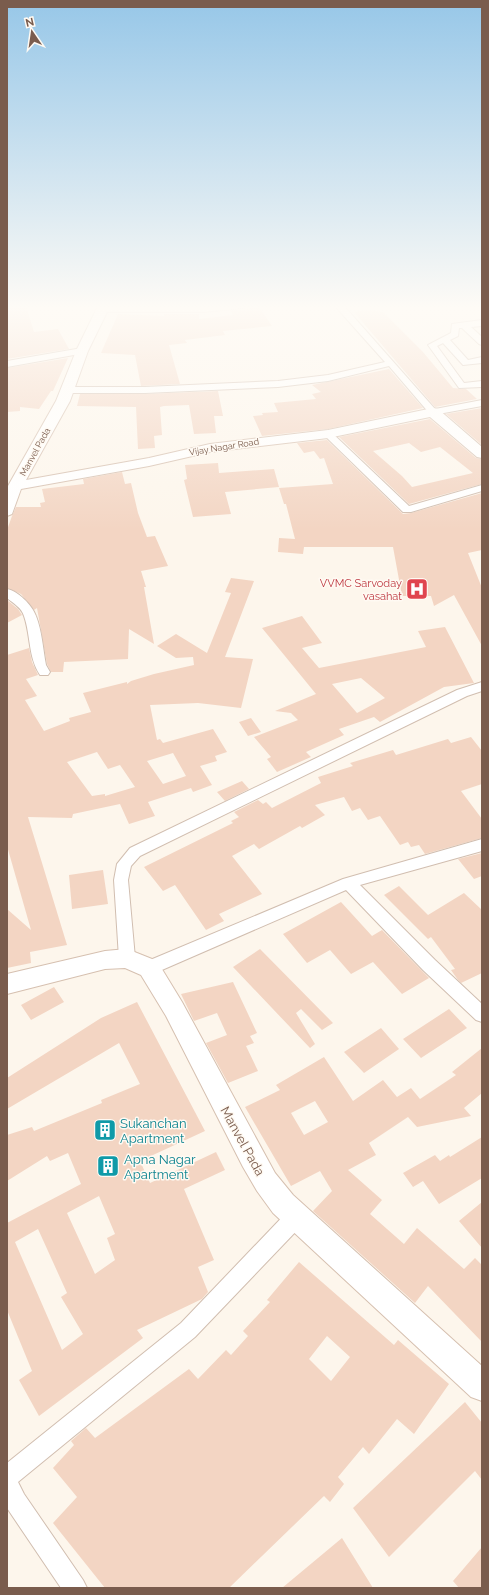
<svg xmlns="http://www.w3.org/2000/svg" width="489" height="1595" viewBox="0 0 489 1595" font-family="Raleway,sans-serif">
<style>
.building{fill:#f3d5c3;fill-rule:evenodd}
.lines{fill:none;stroke-linecap:round;stroke-linejoin:round}
.street-casing{stroke:#d1beb0;stroke-width:2}
.secondary-casing{stroke:#d6c0b0;stroke-width:2}
.street{fill:#fff;fill-rule:evenodd}
.secondary{fill:#fff;fill-rule:evenodd}
.labels{text-anchor:middle;stroke-width:3;stroke-linejoin:round;paint-order:stroke}
.far-street-label{font-size:9px;fill:#7a5c4d;stroke:#fffaf3}
.health-label{font-size:11px;fill:#be3a42;stroke:#fffaf3;text-anchor:end}
.near-culture-label{font-size:13px;fill:#0d838f;stroke:#fffaf3;text-anchor:start}
.near-street-label{font-size:13px;fill:#7a5c4d;stroke:#fffaf3}
</style>
<rect width="100%" height="100%" fill="#fdf6ec"/>
<path class="building" d="M 7,306 L 26,306 L 34,332 L 58,329 L 69,349 L 7,359 Z
M 259,307 L 272,326 L 223,331 L 225,335 L 185,340 L 187,343 L 169,345 L 180,384 L 141,386 L 135,355 L 101,353 L 118,314 L 164,316 L 164,314 L 199,314 L 199,319 L 233,315 L 231,311 Z
M 373,309 L 374,311 L 383,312 L 423,352 L 453,388 L 466,389 L 477,399 L 435,407 L 354,312 Z
M 68,358 L 53,391 L 51,391 L 39,409 L 20,407 L 20,411 L 7,412 L 7,368 Z
M 389,369 L 423,408 L 328,429 L 262,436 L 253,416 L 263,415 L 262,413 L 278,412 L 274,403 L 316,399 L 312,394 L 321,392 L 312,385 Z
M 218,391 L 223,416 L 214,416 L 216,433 L 194,434 L 189,405 L 164,406 L 160,407 L 162,435 L 154,436 L 155,448 L 138,449 L 136,407 L 77,406 L 80,394 L 145,394 Z
M 482,408 L 482,445 L 446,414 Z
M 430,419 L 476,458 L 482,459 L 482,484 L 409,504 L 339,437 ZM 409,443 L 421,452 L 440,447 L 473,473 L 412,487 L 402,476 L 373,451 Z
M 327,440 L 403,514 L 411,513 L 482,493 L 482,550 L 468,553 L 482,588 L 482,646 L 454,595 L 434,606 L 431,596 L 402,596 L 393,547 L 304,547 L 303,554 L 278,552 L 279,538 L 295,539 L 286,504 L 284,504 L 279,488 L 333,484 L 324,458 L 320,459 L 314,451 L 304,453 L 297,443 Z
M 218,463 L 219,473 L 274,469 L 279,487 L 225,492 L 231,514 L 193,517 L 184,480 L 187,479 L 185,465 Z
M 122,472 L 125,484 L 131,483 L 138,513 L 147,537 L 155,536 L 168,566 L 141,571 L 146,587 L 144,587 L 154,644 L 129,629 L 128,659 L 64,662 L 63,672 L 51,672 L 47,664 L 37,608 L 34,610 L 21,594 L 7,588 L 7,530 L 12,516 L 16,507 L 41,507 L 40,503 L 45,502 L 42,489 L 84,484 L 83,479 Z
M 231,578 L 254,581 L 225,657 L 253,659 L 241,708 L 198,703 L 150,705 L 157,740 L 160,739 L 163,743 L 213,729 L 227,752 L 215,756 L 217,761 L 200,766 L 212,785 L 193,792 L 191,788 L 148,802 L 155,816 L 129,824 L 120,804 L 73,814 L 72,818 L 28,817 L 67,945 L 30,952 L 31,963 L 7,968 L 7,909 L 31,930 L 7,846 L 7,655 L 29,648 L 32,662 L 38,675 L 26,679 L 37,696 L 25,700 L 44,731 L 70,721 L 69,718 L 91,712 L 83,693 L 127,682 L 127,684 L 131,681 L 154,674 L 194,665 L 193,657 L 176,658 L 157,646 L 176,634 L 207,653 L 231,593 L 225,592 ZM 97,752 L 108,769 L 120,765 L 135,787 L 105,796 L 105,794 L 92,796 L 67,762 ZM 173,753 L 186,776 L 163,784 L 147,761 Z
M 7,600 L 18,609 L 22,615 L 7,623 Z
M 302,616 L 322,643 L 302,648 L 319,668 L 426,647 L 418,631 L 445,627 L 474,683 L 444,687 L 380,722 L 374,717 L 339,729 L 344,735 L 306,752 L 311,757 L 277,772 L 267,759 L 271,757 L 254,737 L 298,720 L 291,713 L 275,711 L 316,694 L 262,628 ZM 361,678 L 385,698 L 357,713 L 332,684 Z
M 251,718 L 261,732 L 248,736 L 239,722 Z
M 471,737 L 482,751 L 482,784 L 461,791 L 482,819 L 482,838 L 425,854 L 419,845 L 411,847 L 408,842 L 400,845 L 380,816 L 368,820 L 360,808 L 352,811 L 344,797 L 315,805 L 325,815 L 302,828 L 300,826 L 259,849 L 254,844 L 232,856 L 262,894 L 219,914 L 224,921 L 206,930 L 175,885 L 163,891 L 144,867 L 233,823 L 231,821 L 239,817 L 234,812 L 258,800 L 263,804 L 266,802 L 272,808 L 321,783 L 318,777 L 353,766 L 350,763 L 393,750 L 396,755 L 448,739 L 451,743 Z
M 242,781 L 249,789 L 225,801 L 217,792 Z
M 482,853 L 482,876 L 474,879 L 458,859 Z
M 103,870 L 108,904 L 72,909 L 69,875 Z
M 399,886 L 428,915 L 464,893 L 482,910 L 482,973 L 461,983 L 458,980 L 451,970 L 455,969 L 431,937 L 428,939 L 384,895 Z
M 341,902 L 372,936 L 382,930 L 429,978 L 402,994 L 373,962 L 351,974 L 330,950 L 307,963 L 283,934 Z
M 260,949 L 333,1023 L 322,1030 L 301,1009 L 296,1013 L 315,1044 L 310,1048 L 233,967 Z
M 233,982 L 257,1033 L 250,1036 L 254,1043 L 246,1046 L 258,1071 L 228,1083 L 206,1043 L 227,1035 L 217,1013 L 194,1021 L 181,994 Z
M 54,987 L 64,1002 L 31,1020 L 21,1005 Z
M 137,1002 L 205,1131 L 140,1161 L 150,1183 L 216,1152 L 225,1170 L 184,1189 L 214,1260 L 198,1267 L 208,1292 L 202,1299 L 137,1330 L 143,1338 L 39,1416 L 19,1380 L 32,1371 L 7,1310 L 7,1223 L 81,1184 L 68,1153 L 50,1161 L 47,1156 L 7,1181 L 7,1135 L 32,1127 L 34,1131 L 102,1103 L 101,1100 L 140,1084 L 119,1043 L 7,1109 L 7,1078 L 101,1018 ZM 99,1196 L 115,1234 L 107,1238 L 115,1260 L 95,1274 L 67,1213 ZM 38,1229 L 67,1293 L 61,1297 L 83,1334 L 62,1350 L 15,1242 Z
M 449,1009 L 467,1028 L 421,1058 L 403,1039 Z
M 381,1028 L 399,1049 L 364,1073 L 344,1052 Z
M 482,1048 L 482,1093 L 464,1108 L 471,1116 L 417,1127 L 408,1117 L 369,1143 L 376,1155 L 348,1170 L 382,1200 L 370,1214 L 404,1244 L 417,1228 L 464,1269 L 475,1258 L 482,1265 L 482,1342 L 428,1286 L 415,1303 L 313,1211 L 332,1191 L 320,1171 L 291,1186 L 245,1107 L 280,1090 L 276,1085 L 324,1057 L 353,1101 L 383,1080 L 397,1097 L 411,1088 L 420,1099 L 456,1075 L 452,1072 ZM 315,1101 L 328,1122 L 304,1135 L 291,1113 Z
M 482,1137 L 482,1178 L 439,1204 L 423,1181 L 413,1187 L 403,1173 L 435,1155 L 440,1161 L 449,1155 L 450,1157 Z
M 482,1202 L 482,1248 L 459,1221 Z
M 299,1262 L 394,1345 L 398,1340 L 449,1384 L 414,1434 L 397,1419 L 369,1454 L 363,1447 L 338,1477 L 344,1484 L 330,1502 L 324,1496 L 229,1588 L 105,1588 L 53,1523 L 77,1497 L 53,1468 L 74,1445 L 71,1441 L 86,1428 L 95,1438 L 189,1369 L 198,1379 L 226,1350 L 231,1355 L 248,1336 L 243,1331 L 270,1302 L 267,1300 ZM 327,1336 L 350,1357 L 331,1381 L 309,1359 Z
M 465,1402 L 482,1423 L 482,1480 L 475,1471 L 389,1557 L 353,1508 Z
M 342,1538 L 373,1588 L 282,1588 Z
M 482,1547 L 482,1588 L 459,1588 L 453,1581 Z"/>
<g class="lines">
<g class="street-casing">
<path id="street" d="M 216,306 L 247,306 L 243,308 L 203,312 L 103,312 L 99,310 L 103,308 Z
M 335,306 L 344,306 L 435,409 L 482,400 L 482,406 L 433,415 L 430,414 L 389,366 L 328,381 L 278,387 L 145,393 L 68,393 L 63,390 L 68,387 L 145,387 L 278,381 L 328,375 L 385,362 Z
M 482,320 L 482,326 L 471,327 L 482,337 L 482,345 L 479,344 L 462,328 L 459,328 L 458,336 L 450,340 L 468,360 L 482,357 L 482,363 L 463,365 L 443,343 L 437,346 L 464,383 L 482,381 L 482,387 L 459,388 L 428,345 L 451,333 L 452,324 Z
M 82,348 L 86,351 L 85,353 L 7,367 L 7,361 Z
M 328,431 L 331,432 L 409,506 L 482,485 L 482,491 L 411,512 L 403,512 L 325,436 L 323,434 Z
M 7,589 C 18,591 32,605 36,616 C 42,631 43,649 46,665 L 50,672 L 48,675 L 40,675 C 28,657 31,636 24,616 C 22,608 13,603 7,598 Z
M 482,682 L 482,691 L 467,696 L 140,856 L 131,866 L 128,880 L 135,958 L 133,963 L 127,965 L 121,963 L 119,958 L 114,880 L 117,864 L 130,848 L 457,690 Z
M 482,839 L 482,851 L 360,885 L 435,960 L 482,1004 L 482,1022 L 476,1020 L 423,970 L 346,890 L 155,973 L 149,975 L 143,973 L 141,968 L 143,963 L 343,879 Z
M 297,1207 L 304,1209 L 306,1216 L 304,1223 L 195,1337 L 18,1482 L 24,1494 L 83,1580 L 87,1588 L 61,1588 L 7,1508 L 7,1463 L 181,1323 L 290,1209 Z"/>
</g>
<g class="secondary-casing">
<path id="secondary" d="M 98,306 L 110,306 L 88,351 L 70,401 L 26,480 L 149,458 L 210,444 L 328,430 L 433,408 L 438,409 L 482,447 L 482,458 L 477,457 L 430,417 L 328,438 L 210,452 L 149,466 L 21,489 L 12,514 L 7,516 L 8,486 L 56,401 L 76,351 Z
M 127,949 L 157,961 L 182,1002 L 275,1173 L 293,1195 L 482,1366 L 482,1401 L 471,1397 L 273,1213 L 257,1191 L 243,1167 L 166,1016 L 141,975 L 125,968 L 105,969 L 7,994 L 7,974 L 105,951 Z"/>
</g>
<use href="#street" class="street"/>
<use href="#secondary" class="secondary"/>
</g>
<linearGradient id="sky" x2="0" y2="1"><stop stop-color="#97c7e8"/><stop offset="0.58" stop-color="#fefbf6"/><stop offset="1" stop-color="#fefbf6" stop-opacity="0"/></linearGradient>
<rect width="489" height="530" fill="url(#sky)"/>
<defs>
<g id="hospital-square" transform="scale(1.15)"><rect x="-9" y="-9" width="18" height="18" rx="4" fill="#e0444e" stroke="#fffaf3"/><path d="M-5-5h3v3.5h4V-5h3V5h-3V1.5h-4V5h-3Z" fill="#fff"/></g>
<g id="building-square" transform="scale(1.15)"><rect x="-9" y="-9" width="18" height="18" rx="4" fill="#0f9aa8" stroke="#fffaf3"/><path d="M-4-6H4V6H1V3H-1V6H-4ZM-2.5-4.3h1.7v1.8h-1.7ZM.8-4.3h1.7v1.8H.8ZM-2.5-1h1.7V.8h-1.7ZM.8-1h1.7V.8H.8Z" fill="#fff"/></g>
</defs>
<g fill-rule="evenodd">
<use href="#hospital-square" x="417" y="589"/>
<use href="#building-square" x="105" y="1130"/>
<use href="#building-square" x="108" y="1166"/>
</g>
<g class="labels">
<g class="far-street-label">
<text transform="translate(224 447) rotate(-9)" y="3">Vijay Nagar Road</text>
<text transform="translate(35 452) rotate(-61)" y="3">Manvel Pada</text>
</g>
<g class="health-label">
<text x="402" y="587">VVMC Sarvoday<tspan x="402" dy="13">vasahat</tspan></text>
</g>
<g class="near-culture-label">
<text x="120" y="1128">Sukanchan<tspan x="120" dy="15">Apartment</tspan></text>
<text x="124" y="1164">Apna Nagar<tspan x="124" dy="15">Apartment</tspan></text>
</g>
<g class="near-street-label">
<text transform="translate(243 1141) rotate(61)" y="5">Manvel Pada</text>
</g>
</g>
<rect width="489" height="1595" fill="none" stroke="#7a5c4d" stroke-width="16"/>
<g transform="translate(32 32) rotate(347)" stroke="#fffaf3" stroke-width="3" paint-order="stroke">
<path d="M0-3L7 15L0 10L-7 15Z" fill="#7a5c4d"/>
<text y="-6" font-size="11" font-weight="bold" text-anchor="middle" fill="#7a5c4d">N</text>
</g>
</svg>
